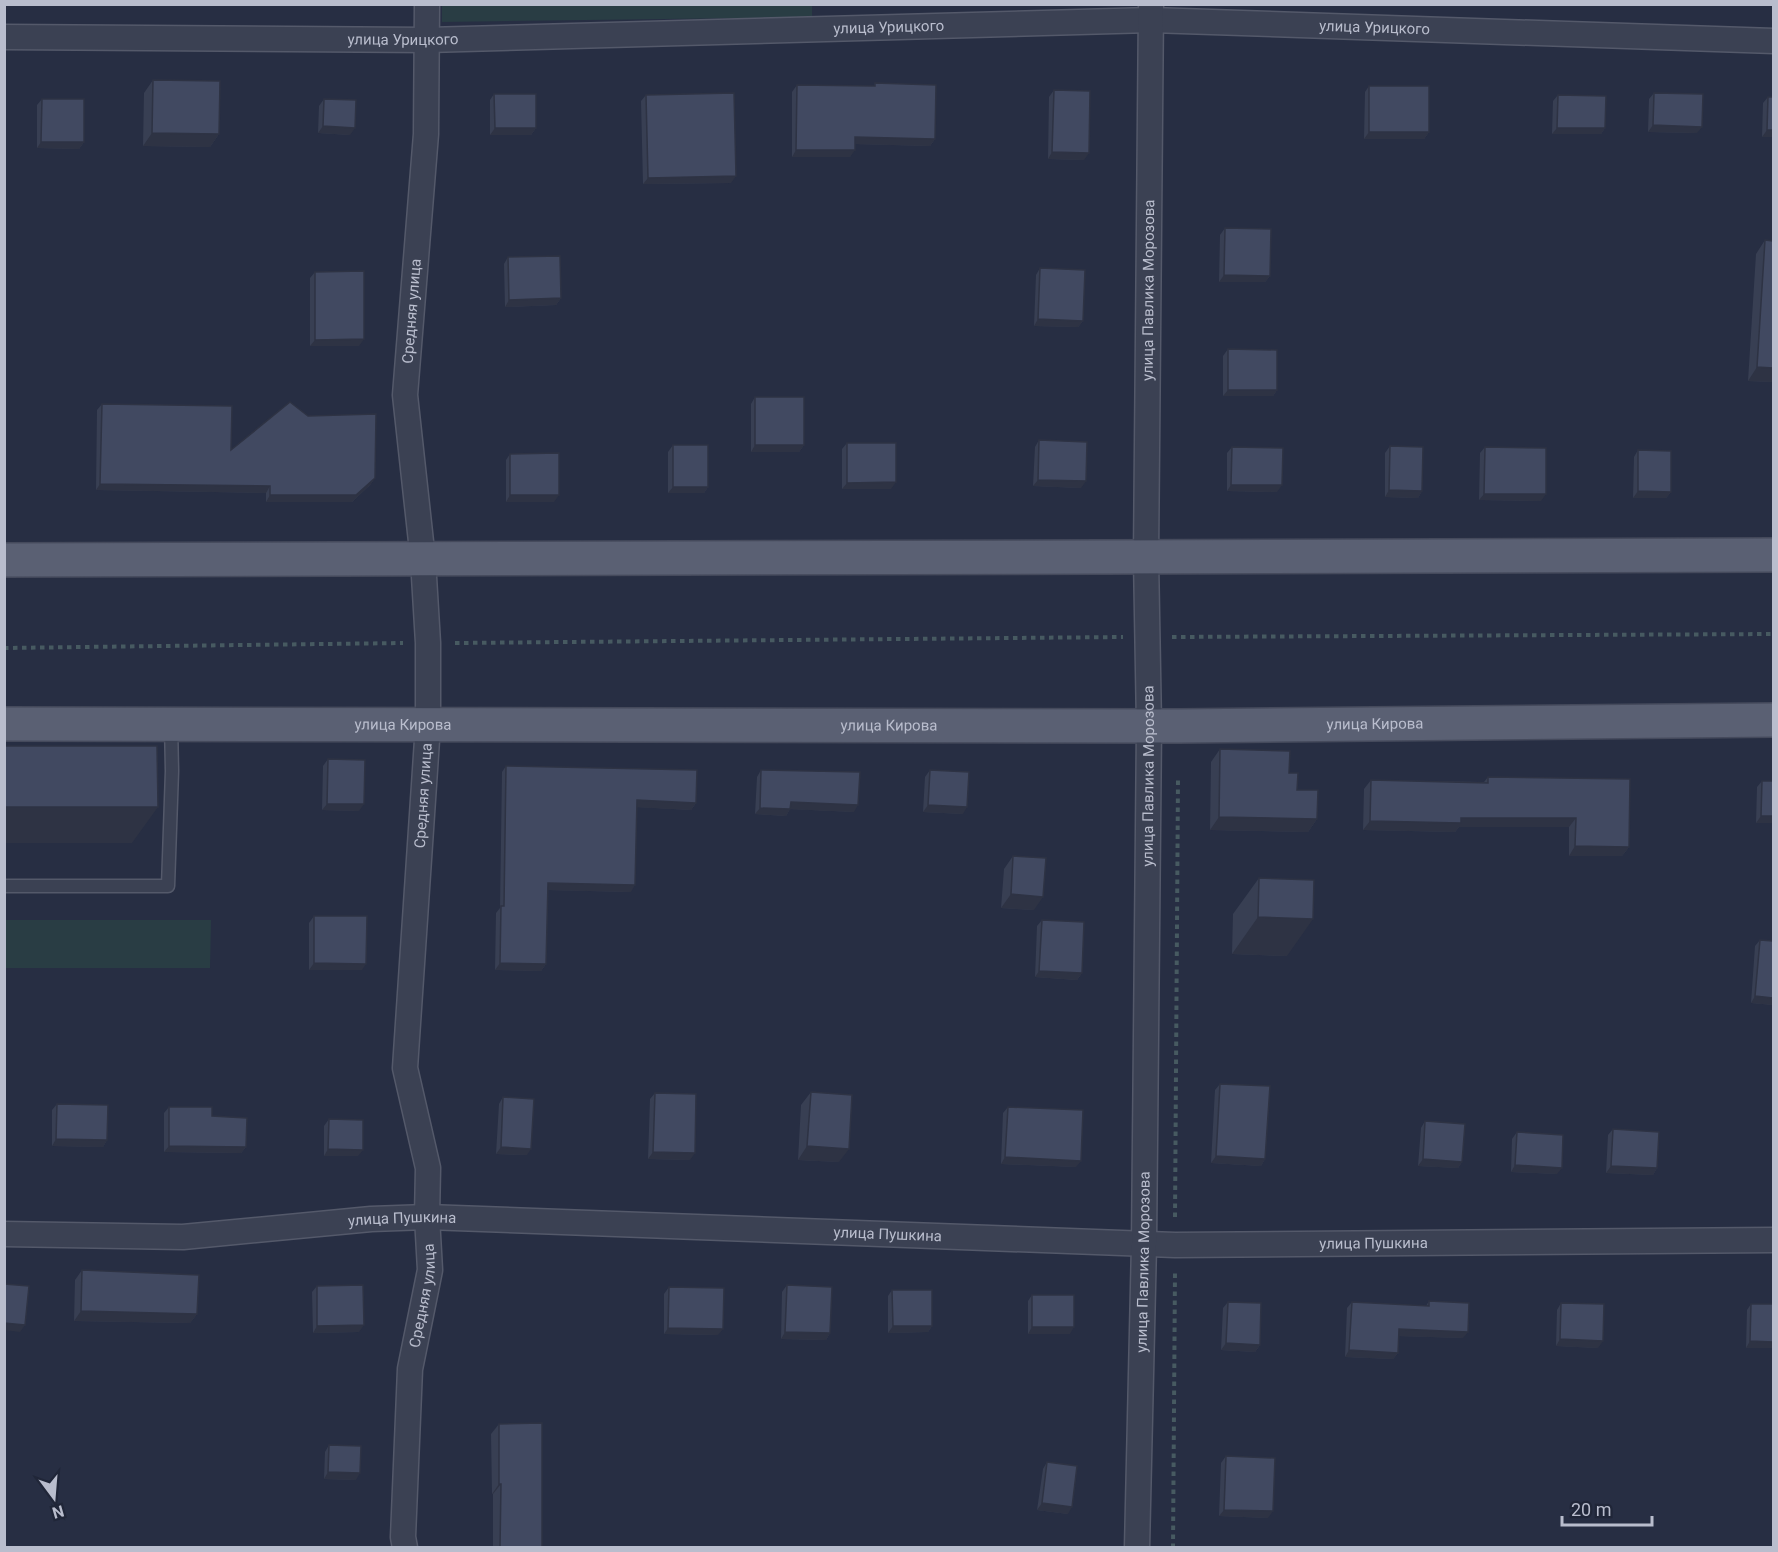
<svg xmlns="http://www.w3.org/2000/svg" width="1778" height="1552" font-family="Roboto,sans-serif">
<rect width="100%" height="100%" fill="#272e43"/>
<path fill="#293d44" d="M442,5L812,4V17L442,22Z
M5,920H211L210,968H5Z"/>
<g fill="none" stroke-linecap="round" stroke-linejoin="round">
<g stroke="#54596a" stroke-width="15">
<path id="lane" d="M4,886H168L172,771L171,724"/>
</g>
<g stroke="#54596a" stroke-width="27">
<g id="street">
<path id="s1" d="M4,37L427,40L1151,20L1774,41"/>
<path id="s2" d="M4,1234L183,1237L371,1219L427,1217L1175,1245L1774,1240"/>
<path id="s3" d="M405,1548L403,1537L410,1369L430,1270L427,1217L428,1168L405,1068L428,725V643L423,560L405,395L426,134L427,4"/>
<path id="s4" d="M1137,1548L1144,1244L1149,726L1146,558L1151,5"/>
</g>
</g>
<g stroke="#454a5c" stroke-width="36">
<g id="primary">
<path d="M4,560L1774,555"/>
<path id="s5" d="M4,724L1179,726L1774,720"/>
</g>
</g>
<path stroke="#475a61" stroke-width="4" stroke-dasharray="4.5 4.5" stroke-linecap="butt" d="M1172,637L1774,634
M455,643L1123,637
M4,648L403,643
M1175,1217L1178,778
M1173,1548L1175,1270"/>
<use href="#lane" stroke="#3b4153" stroke-width="12"/>
<use href="#street" stroke="#3b4153" stroke-width="24"/>
<use href="#primary" stroke="#5a6073" stroke-width="33"/>
</g>
<path fill="#383f53" d="M153,80L219,134L210,147L143,146L144,93Z
M875,83L935,139L930,146L855,144L850,157H792V92L797,85L874,86Z
M1369,86L1429,132L1424,139H1364L1365,92Z
M1054,90L1084,160L1048,159L1049,97Z
M1654,93L1697,133L1648,132L1649,99Z
M494,94L536,128L531,135H490V100Z
M646,95L731,183L643,184L641,101Z
M1558,95L1605,128L1601,134H1552L1553,101Z
M1768,97H1773V137H1762L1763,103Z
M42,99L84,142L79,149L37,148V105Z
M324,99L350,135L318,133L319,106Z
M1225,228L1270,276L1265,282H1219L1220,235Z
M1765,240L1773,382L1748,381L1756,254Z
M508,257L561,298L556,305L505,307L504,264Z
M1040,268L1083,321L1078,327L1034,326L1036,275Z
M315,272L359,346H310V278Z
M1228,349L1277,390L1273,396H1223V356Z
M755,397L804,445L799,452H751V404Z
M102,404L231,450L375,478L370,485L352,502H266V493L96,490L97,410Z
M1039,440L1081,488L1033,486L1035,447Z
M847,443L891,489H842V449Z
M673,445L708,487L704,493H668V452Z
M1390,446L1422,491L1418,498L1385,497V453Z
M1232,447L1277,492L1227,491V453Z
M1485,447L1541,501L1479,500L1480,453Z
M1638,450L1671,492L1666,498H1633L1634,457Z
M510,454L554,502H506V460Z
M1220,749L1289,773L1297,790L1317,819L1308,832L1210,830L1211,762Z
M328,759L359,811L322,810L323,766Z
M506,766L696,803L691,810L637,807L631,892L548,890L546,964L541,971L495,970L496,913L500,908L502,772Z
M761,770L854,812L790,809L786,816L755,814L757,777Z
M930,770L963,814L923,812L925,777Z
M1488,777L1630,779L1629,847L1622,856H1569V827H1459L1455,832L1363,830L1364,789L1371,780L1484,782Z
M1762,781L1773,823H1756L1757,787Z
M1013,856L1034,910L1001,908L1004,869Z
M1259,878L1287,956L1232,954L1233,914Z
M314,916L362,970H309V923Z
M1042,920L1082,973L1077,980L1035,977L1037,926Z
M1760,940L1773,941V1005L1751,1003L1755,946Z
M1220,1084L1265,1159L1261,1166L1211,1163L1215,1090Z
M811,1092L839,1162L798,1160L801,1105Z
M655,1093L690,1160L648,1159L650,1099Z
M503,1097L527,1155L496,1154L499,1104Z
M57,1104L107,1140L103,1147L52,1146V1110Z
M169,1107L212,1116L246,1147L241,1153L164,1152V1113Z
M1008,1107L1076,1167L1001,1164L1003,1113Z
M329,1119L358,1156H324V1126Z
M1425,1121L1462,1162L1458,1168L1418,1166L1421,1128Z
M1613,1129L1657,1168L1653,1175L1606,1173L1608,1135Z
M1517,1132L1557,1174L1511,1172L1512,1139Z
M1773,1154V1177H1772Z
M82,1270L197,1314L190,1323L74,1321L75,1280Z
M787,1285L830,1333L826,1340L781,1339L782,1292Z
M317,1286L359,1332L313,1333L312,1292Z
M669,1287L718,1335L664,1334V1294Z
M892,1290L932,1326L928,1332L888,1333V1296Z
M1032,1295L1070,1334H1028V1301Z
M1429,1301L1463,1338L1399,1336L1398,1353L1393,1359L1345,1357L1347,1308L1352,1302L1426,1306Z
M1228,1302L1260,1345L1255,1352L1221,1350L1223,1308Z
M1561,1303L1598,1348L1556,1346L1557,1310Z
M1751,1304H1773V1348H1746L1747,1310Z
M499,1424L542,1548H493V1494H492L491,1434Z
M329,1445L356,1480L324,1479L325,1452Z
M1226,1456L1268,1518L1219,1516L1221,1463Z
M1047,1462L1068,1514L1037,1510L1043,1469Z"/>
<path fill="#2e3344" d="M1653,125L1702,127L1697,133L1648,132Z
M323,126L355,128L350,135L318,133Z
M495,128H536L531,135H490Z
M1557,128H1605L1601,134H1552Z
M1767,130H1773V137H1762Z
M1369,132H1429L1424,139H1364Z
M152,133L219,134L210,147L143,146Z
M855,137L935,139L930,146L851,144Z
M41,142H84L79,149L37,148Z
M796,150H855L850,157H792Z
M1052,152L1089,153L1084,160L1048,159Z
M736,176L731,183L643,184L648,178Z
M1224,275L1270,276L1265,282H1219Z
M561,298L556,305L505,307L509,300Z
M1038,319L1083,321L1078,327L1034,326Z
M364,339L359,346H310L315,340Z
M1757,367L1773,368V382L1748,381Z
M1228,390H1277L1273,396H1223Z
M755,445H804L799,452H751Z
M375,478L370,485L352,502H266L270,495Z
M1038,480L1086,481L1081,488L1033,486Z
M896,482L891,489H842L847,483Z
M100,484L270,486L266,493L96,490Z
M1231,485H1282L1277,492L1227,491Z
M673,487H708L704,493H668Z
M1389,490L1422,491L1418,498L1385,497Z
M1638,491L1671,492L1666,498H1633Z
M1484,494H1546L1541,501L1479,500Z
M510,495H559L554,502H506Z
M637,800L696,803L691,810L632,807Z
M791,802L858,805L854,812L786,809Z
M327,804H364L359,811L322,810Z
M928,805L967,807L963,814L923,812Z
M4,807H158L132,843H4Z
M760,808L790,809L786,816L755,814Z
M1761,816H1773V823H1756Z
M1219,817L1317,819L1308,832L1210,830Z
M1461,818H1576L1569,827H1459L1455,832L1363,830L1370,821Z
M1575,846L1629,847L1622,856H1569Z
M548,883L635,885L631,892L543,890Z
M1011,894L1043,897L1034,910L1001,908Z
M1258,917L1313,919L1287,956L1232,954Z
M314,963L366,964L362,970H309Z
M500,963L546,964L541,971L495,970Z
M1039,971L1082,973L1077,980L1035,977Z
M1755,996L1773,998V1005L1751,1003Z
M56,1139L107,1140L103,1147L52,1146Z
M169,1146L246,1147L241,1153L164,1152Z
M807,1146L849,1149L839,1162L798,1160Z
M501,1147L531,1149L527,1155L496,1154Z
M328,1149L363,1150L358,1156H324Z
M653,1152L695,1153L690,1160L648,1159Z
M1216,1156L1265,1159L1261,1166L1211,1163Z
M1005,1157L1081,1161L1076,1167L1001,1164Z
M1423,1159L1462,1162L1458,1168L1418,1166Z
M1515,1165L1562,1168L1557,1174L1511,1172Z
M1611,1166L1657,1168L1653,1175L1606,1173Z
M81,1311L197,1314L190,1323L74,1321Z
M4,1323L25,1325L20,1332L4,1330Z
M364,1325L359,1332L313,1333L317,1326Z
M893,1326H932L928,1332L888,1333Z
M1032,1327H1074L1070,1334H1028Z
M668,1328L723,1329L718,1335L664,1334Z
M1399,1329L1468,1332L1463,1338L1394,1336Z
M785,1332L830,1333L826,1340L781,1339Z
M1560,1339L1603,1341L1598,1348L1556,1346Z
M1750,1341L1773,1342V1348H1746Z
M1226,1343L1260,1345L1255,1352L1221,1350Z
M1349,1350L1398,1353L1393,1359L1345,1357Z
M328,1472L360,1473L356,1480L324,1479Z
M499,1484H501L493,1494H492Z
M1042,1503L1072,1507L1068,1514L1037,1510Z
M1224,1510L1273,1511L1268,1518L1219,1516Z"/>
<path fill="#414961" stroke="#2e3344" stroke-width="1.5" d="M153,80L220,81L219,134L152,133Z
M875,83L936,85L935,139L855,137V150H796L797,85L875,86Z
M1369,86H1429V132H1369Z
M1054,90L1090,91L1089,153L1052,152Z
M734,93L736,176L648,178L646,95Z
M1654,93L1703,94L1702,127L1653,125Z
M494,94H536V128H495Z
M1558,95L1606,96L1605,128H1557Z
M1768,97H1773V130H1767Z
M42,99H84V142H41Z
M324,99L356,100L355,128L323,126Z
M1225,228L1271,229L1270,276L1224,275Z
M1765,240L1773,241V368L1757,367Z
M560,256L561,298L509,300L508,257Z
M1040,268L1085,270L1083,321L1038,319Z
M364,271V339L315,340V272Z
M1228,349L1277,350V390H1228Z
M755,397H804V445H755Z
M290,402L308,416L376,414L375,478L356,495H270V486L100,484L102,404L232,406L231,450Z
M1039,440L1087,442L1086,481L1038,480Z
M847,443H896V482L847,483Z
M673,445H708V487H673Z
M1390,446L1423,447L1422,491L1389,490Z
M1232,447L1283,448L1282,485H1231Z
M1485,447L1546,448V494H1484Z
M1638,450L1671,451V492L1638,491Z
M559,453V495H510V454Z
M4,746H157L158,807H4Z
M1220,749L1290,751L1289,773H1298L1297,790H1318L1317,819L1219,817Z
M328,759L365,760L364,804H327Z
M506,766L697,770L696,803L637,800L635,885L548,883L546,964L500,963L501,906H504Z
M761,770L860,772L858,805L791,802L790,809L760,808Z
M930,770L969,772L967,807L928,805Z
M1488,777L1630,779L1629,847L1575,846L1576,818H1461V823L1370,821L1371,780L1488,783Z
M1762,781H1773V816H1761Z
M1013,856L1046,858L1043,897L1011,894Z
M1259,878L1314,880L1313,919L1258,917Z
M314,916H367L366,964L314,963Z
M1042,920L1084,922L1082,973L1039,971Z
M1760,940L1773,941V998L1755,996Z
M1220,1084L1270,1086L1265,1159L1216,1156Z
M811,1092L852,1095L849,1149L807,1146Z
M655,1093L696,1094L695,1153L653,1152Z
M503,1097L534,1099L531,1149L501,1147Z
M57,1104L108,1105L107,1140L56,1139Z
M169,1107H212V1116L247,1118L246,1147L169,1146Z
M1008,1107L1083,1110L1081,1161L1005,1157Z
M329,1119L363,1120V1150L328,1149Z
M1425,1121L1465,1124L1462,1162L1423,1159Z
M1613,1129L1659,1132L1657,1168L1611,1166Z
M1517,1132L1563,1135L1562,1168L1515,1165Z
M82,1270L199,1275L197,1314L81,1311Z
M4,1284L29,1286L25,1325L4,1323Z
M363,1285L364,1325L317,1326V1286Z
M787,1285L832,1287L830,1333L785,1332Z
M669,1287L724,1288L723,1329L668,1328Z
M892,1290H932V1326H893Z
M1032,1295H1074V1327H1032Z
M1429,1301L1469,1303L1468,1332L1399,1329L1398,1353L1349,1350L1352,1302L1429,1306Z
M1228,1302L1261,1303L1260,1345L1226,1343Z
M1561,1303L1604,1304L1603,1341L1560,1339Z
M1751,1304H1773V1342L1750,1341Z
M542,1423V1548H500L501,1484H499V1424Z
M329,1445L361,1446L360,1473L328,1472Z
M1226,1456L1275,1458L1273,1511L1224,1510Z
M1047,1462L1077,1466L1072,1507L1042,1503Z"/>
<g text-anchor="middle" dominant-baseline="central" stroke-width="6" stroke-linejoin="round" paint-order="stroke">
<g font-size="15" fill="#b9bdcd" stroke="#202638">
<text stroke="none"><textPath href="#s1" startOffset="885">улица Урицкого</textPath></text>
<text stroke="none"><textPath href="#s1" startOffset="1371">улица Урицкого</textPath></text>
<text stroke="none"><textPath href="#s1" startOffset="399">улица Урицкого</textPath></text>
<text stroke="none"><textPath href="#s4" startOffset="1258">улица Павлика Морозова</textPath></text>
<text stroke="none"><textPath href="#s3" startOffset="1244">Средняя улица</textPath></text>
<text stroke="none"><textPath href="#s5" startOffset="399">улица Кирова</textPath></text>
<text stroke="none"><textPath href="#s5" startOffset="1371">улица Кирова</textPath></text>
<text stroke="none"><textPath href="#s5" startOffset="885">улица Кирова</textPath></text>
<text stroke="none"><textPath href="#s4" startOffset="772">улица Павлика Морозова</textPath></text>
<text stroke="none"><textPath href="#s3" startOffset="758">Средняя улица</textPath></text>
<text stroke="none"><textPath href="#s2" startOffset="399">улица Пушкина</textPath></text>
<text stroke="none"><textPath href="#s2" startOffset="885">улица Пушкина</textPath></text>
<text stroke="none"><textPath href="#s2" startOffset="1371">улица Пушкина</textPath></text>
<text stroke="none"><textPath href="#s4" startOffset="286">улица Павлика Морозова</textPath></text>
<text stroke="none"><textPath href="#s3" startOffset="254">Средняя улица</textPath></text>
</g>
</g>
<rect width="1778" height="1552" fill="none" stroke="#b9bdcd" stroke-width="12"/>
<g transform="translate(54 1498) rotate(164)" stroke="#202638" stroke-width="4.5" paint-order="stroke">
<path d="M0-4.5L10 22L0 15L-10 22Z" fill="#b9bdcd"/>
<text y="-9" font-size="16" font-weight="bold" text-anchor="middle" fill="#b9bdcd">N</text>
</g>
<path d="M1562 1516v9h90v-9" fill="none" stroke="#b9bdcd" stroke-width="3"/>
<text x="1571" y="1516" font-size="18" fill="#b9bdcd" stroke="#202638" stroke-width="4.5" paint-order="stroke">20 m</text>
</svg>
